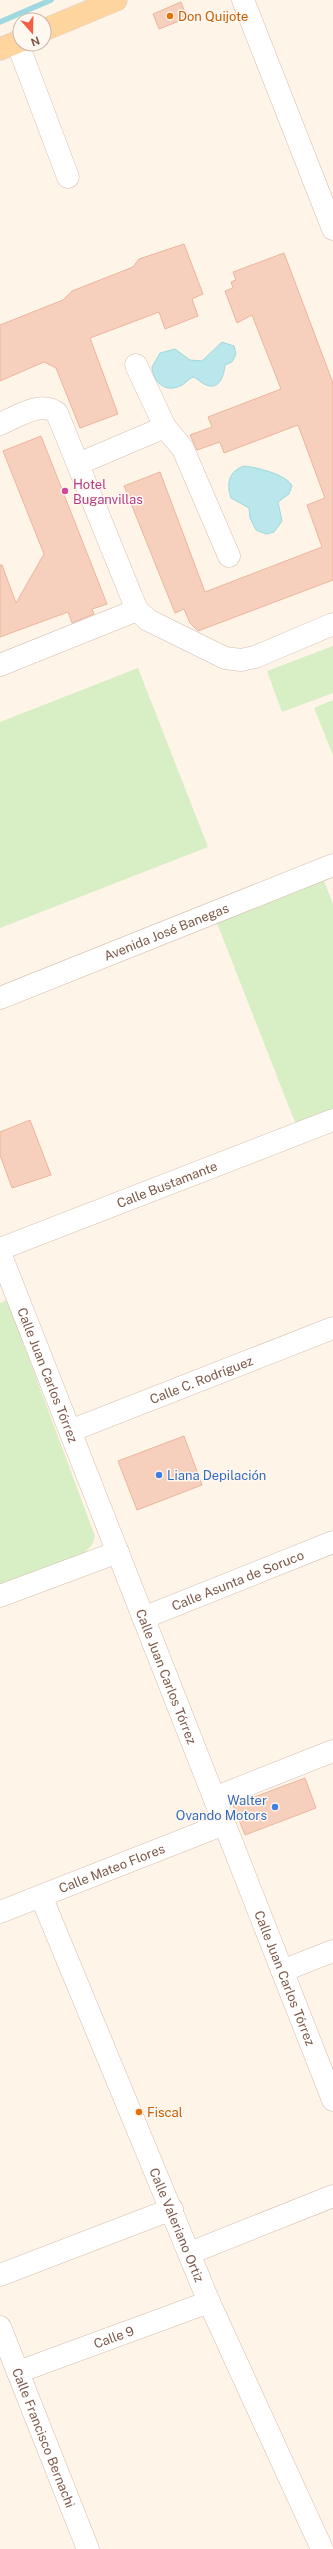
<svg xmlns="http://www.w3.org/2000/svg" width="333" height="2549" font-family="'Public Sans',sans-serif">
<rect width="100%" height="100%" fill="#fef4e8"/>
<path fill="#d8eec4" d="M333,646V693L282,712L267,671Z
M138,668L208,847L0,928V722Z
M333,700V755L314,708Z
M324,881L333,904V1111L296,1125L217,923Z
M7,1300L95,1536L92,1545L80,1557L0,1588V1303Z"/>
<path fill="#bae7eb" stroke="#9fd8de" d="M222,342L234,346L236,354L232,362L225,365C224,376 219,392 204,384C200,382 197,378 193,377C187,380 185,384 180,386C165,393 153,382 152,367L160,353L175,349L190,360L202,361Z
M244,466C256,467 288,475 292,486L289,494L278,502L282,521L274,532L266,534L256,530L250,518L249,508L231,498C226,483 229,471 244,466Z"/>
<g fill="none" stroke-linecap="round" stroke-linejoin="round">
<path stroke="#9fd8de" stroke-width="5.5" d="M0,22L51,0"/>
</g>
<path fill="#f7d0bd" stroke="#ebb59c" d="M181,2L187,18L159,29L153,14Z
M184,244L203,294L192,299L198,316L165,329L159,312L90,338L118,414L80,428L56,368L44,362L0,381V325L63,300L72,291L133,267L139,259Z
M284,253L333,383V580L198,631L190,623L184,609L175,613L124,486L160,472L205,592L322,547L307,505L325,498L298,425L224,453L220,442L197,450L190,435L212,427L208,417L281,389L252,315L237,323L225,291L233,288L231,282L236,280L233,272Z
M41,436L107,604L92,609L94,614L72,623L68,612L0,637V565H2L16,603L44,554L3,451Z
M30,1120L51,1175L12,1188L0,1155V1132Z
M184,1436L202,1485L137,1510L118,1461Z
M305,1778L316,1808L245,1835L233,1805Z"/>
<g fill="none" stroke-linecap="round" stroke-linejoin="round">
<g stroke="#d5bdaf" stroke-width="23">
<g id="minor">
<path d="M243,0L333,229"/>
<path d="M17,42L68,177"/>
<path d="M136,365L165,427"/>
<path d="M0,424C17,417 41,400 57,413L137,610L0,665"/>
<path d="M78,464L165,427L183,449L229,556"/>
<path d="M137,610L148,620L225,658L241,660L255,657L333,624"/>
<path id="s1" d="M0,998L333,865"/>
<path id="s2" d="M0,1249L333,1120"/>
<path id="s3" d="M0,1253L333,2100"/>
<path id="s4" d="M70,1431L333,1328"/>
<path d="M0,1596L118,1552"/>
<path id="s5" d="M143,1618L333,1542"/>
<path d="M214,1798L333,1751"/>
<path id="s6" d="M41,1896L209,2302L322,2549"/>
<path id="s7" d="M0,1912L224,1824"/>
<path d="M282,1971L333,1951"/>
<path d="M190,2253L333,2196"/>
<path d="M0,2275L172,2209"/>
<path id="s8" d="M0,2327L88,2549"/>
<path id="s9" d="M18,2372L209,2302"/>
</g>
</g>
<g stroke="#dad0cc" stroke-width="23">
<path id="major" d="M44,30L116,0
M0,49L20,41"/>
</g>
<use href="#minor" stroke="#fff" stroke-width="22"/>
<use href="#major" stroke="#ffd59f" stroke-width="22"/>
</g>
<g fill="#e8710a" stroke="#fff8f1" stroke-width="1.5">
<circle cx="170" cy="16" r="4"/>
<circle cx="139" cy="2112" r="4"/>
</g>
<circle fill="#d1479c" stroke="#fff8f1" stroke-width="1.5" cx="65" cy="491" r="4"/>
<g fill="#3f7fe0" stroke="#fff8f1" stroke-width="1.5">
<circle cx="159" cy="1475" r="4"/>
<circle cx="275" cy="1807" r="4"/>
</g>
<g text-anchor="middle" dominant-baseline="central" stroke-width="3" stroke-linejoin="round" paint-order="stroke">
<g font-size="13" fill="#c56008" stroke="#fff8f1" text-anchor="start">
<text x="178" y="16">Don Quijote</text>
<text x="147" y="2112">Fiscal</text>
</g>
<g font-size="13" fill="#b23c85" stroke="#fff8f1" text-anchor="start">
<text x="73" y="484">Hotel<tspan x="73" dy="15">Buganvillas</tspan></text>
</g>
<g font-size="13" fill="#7c5848" stroke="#fff8f1">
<text stroke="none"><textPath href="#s1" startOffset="179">Avenida José Banegas</textPath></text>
<text stroke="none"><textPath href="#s2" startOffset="179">Calle Bustamante</textPath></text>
<text stroke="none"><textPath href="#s3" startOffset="131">Calle Juan Carlos Tórrez</textPath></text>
<text stroke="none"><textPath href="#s4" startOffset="141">Calle C. Rodríguez</textPath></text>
<text stroke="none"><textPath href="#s5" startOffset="102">Calle Asunta de Soruco</textPath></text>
<text stroke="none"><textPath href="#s3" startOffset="455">Calle Juan Carlos Tórrez</textPath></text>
<text stroke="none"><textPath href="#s7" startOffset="120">Calle Mateo Flores</textPath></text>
<text stroke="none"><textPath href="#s3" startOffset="779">Calle Juan Carlos Tórrez</textPath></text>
<text stroke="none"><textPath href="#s6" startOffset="356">Calle Valeriano Ortiz</textPath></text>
<text stroke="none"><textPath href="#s9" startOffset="102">Calle 9</textPath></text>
<text stroke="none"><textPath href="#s8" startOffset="119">Calle Francisco Bernachi</textPath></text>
</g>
<g font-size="13" fill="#366cbe" stroke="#fff8f1" text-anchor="start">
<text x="167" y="1475">Liana Depilación</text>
<text x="267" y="1800" text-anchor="end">Walter<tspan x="267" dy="15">Ovando Motors</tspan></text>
</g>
</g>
<g transform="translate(32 32) rotate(160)"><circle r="19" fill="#fff8f1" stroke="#cbb8ad"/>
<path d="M0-3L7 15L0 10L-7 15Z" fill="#f35f42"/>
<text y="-6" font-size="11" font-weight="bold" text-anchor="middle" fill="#7c5848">N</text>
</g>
</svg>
